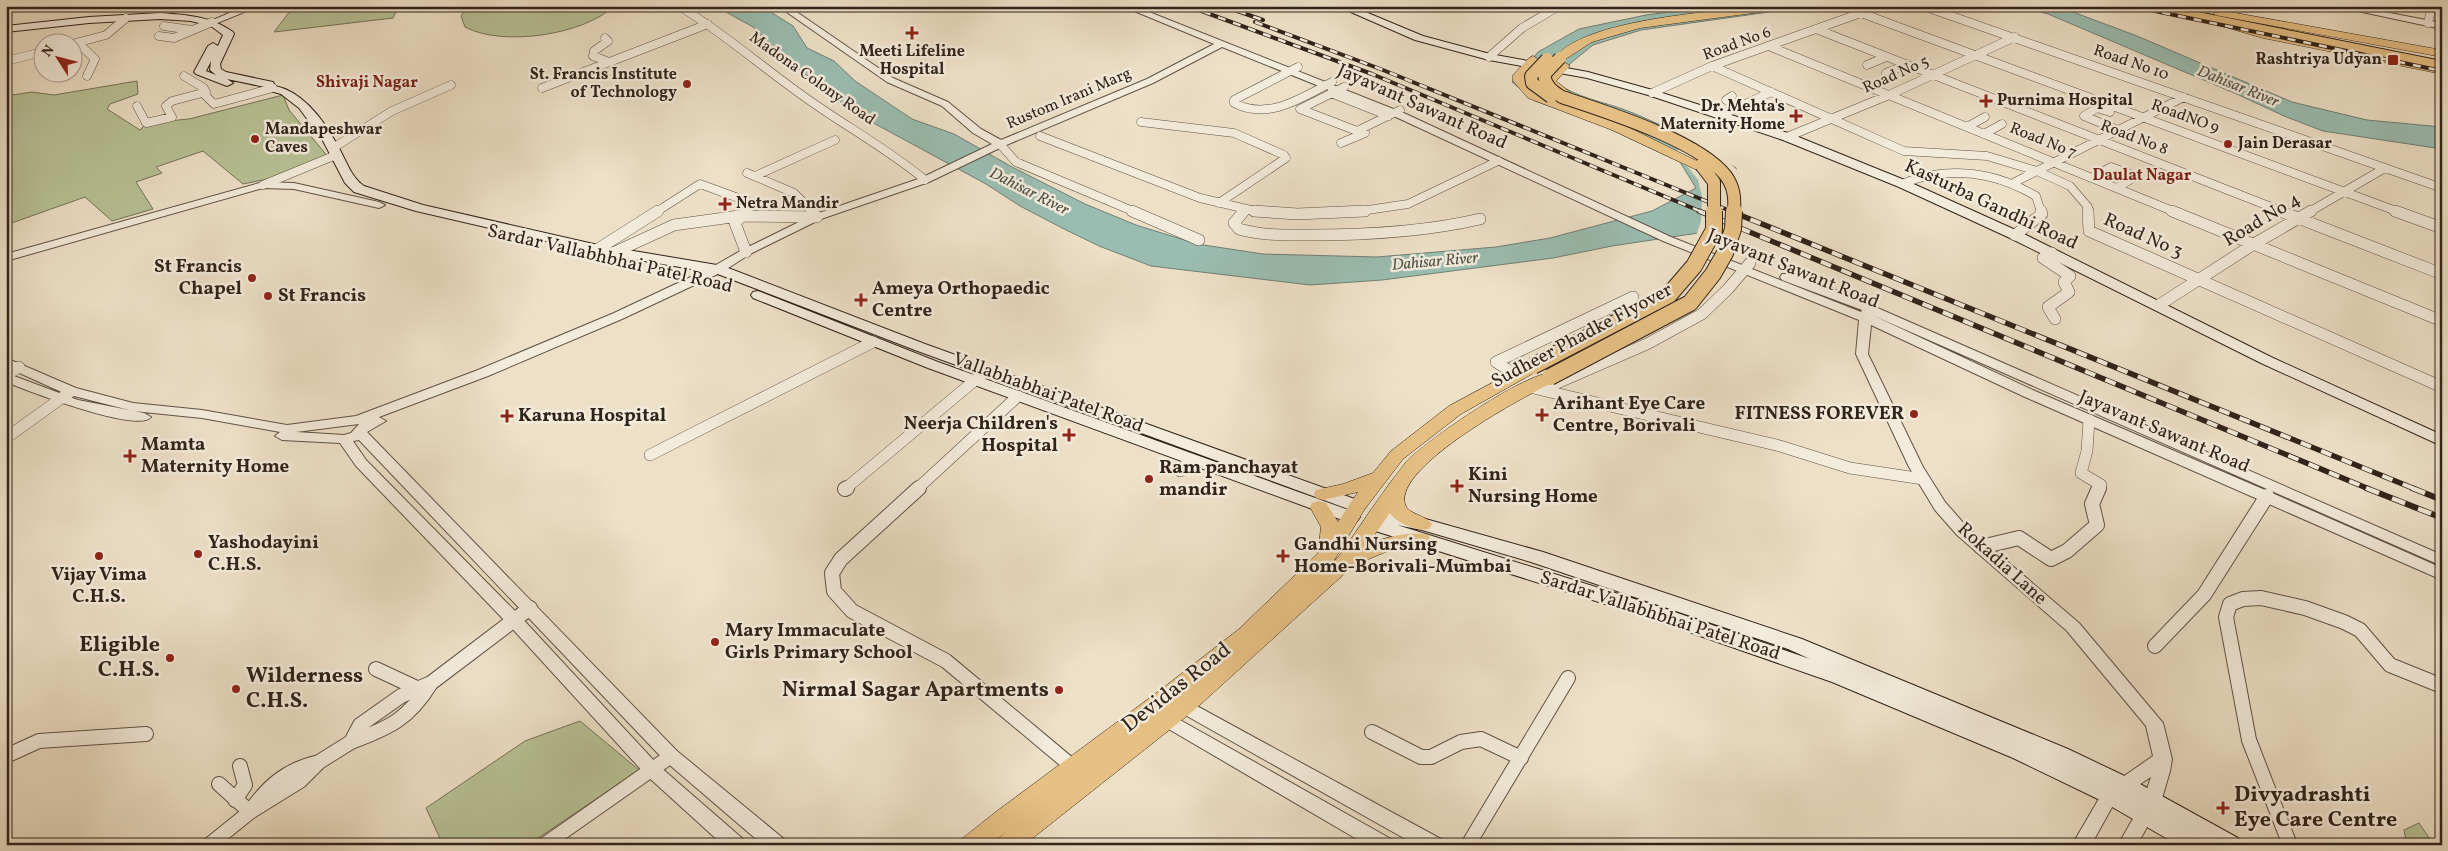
<svg xmlns="http://www.w3.org/2000/svg" width="2448" height="851" font-family="Vollkorn,serif">
<rect width="100%" height="100%" fill="#ede0c7"/>
<filter id="stains"><feTurbulence type="fractalNoise" baseFrequency=".004" numOctaves="4"/><feColorMatrix values="0 0 0 0 .2 0 0 0 0 .09 0 0 0 0 .02 0 0 0 .5 -.17"/></filter>
<radialGradient id="worn" r=".72"><stop offset=".6" stop-color="#630" stop-opacity="0"/><stop offset="1" stop-color="#630" stop-opacity=".3"/></radialGradient>
<path fill="#b7c296" stroke="#747258" d="M294,6H410L397,10L393,18L274,32Z
M468,6H614C584,35 502,47 465,27L461,16Z
M137,81L138,94L110,104L107,109L140,130L147,123L189,119L283,95L289,110L329,158L278,177L243,184L203,151L156,167L162,173L136,182L153,209L112,221L85,197L6,225V96L32,92L54,95Z
M580,721L639,770L528,845H443L426,808L525,741Z
M2419,823L2434,845H2407L2404,830Z"/>
<path fill="#9abdb1" stroke="#707f75" d="M715,6H761L793,26L807,48L834,61L855,81L912,119L954,134L1012,167L1085,204L1136,225L1197,244L1263,254L1377,257L1496,247L1550,238L1652,211L1696,188L1680,162L1595,122L1535,101L1512,82L1538,52L1579,29L1646,15L1717,6H1812L1641,30L1593,45L1572,62L1554,81C1576,98 1602,101 1628,111C1666,126 1702,146 1736,168L1740,204L1705,232L1612,246L1553,258L1382,280L1310,285L1151,266L1099,246L1062,228L1020,206L986,184L855,113L773,49L753,27Z
M2018,6H2057L2137,36L2292,102L2367,120L2442,127V149L2323,131L2284,116L2239,95L2048,14Z"/>
<path fill="#ede0c7" d="M1699,143L1728,161L1739,172L1743,203L1706,234L1696,236L1701,221L1702,197L1698,180L1688,167L1666,154Z"/>
<g fill="none" stroke-linecap="round" stroke-linejoin="round">
<g stroke="#5f5245" stroke-width="9">
<path id="minor-far2" d="M679,6C724,33 763,68 806,98C845,126 888,149 925,180
M1923,6L2442,188
M2428,23L2432,6
M164,26L192,30
M1816,29L2284,212
M159,36L174,38L212,22
M605,38L608,41L594,51L593,56L609,62
M78,43L95,59L87,76
M72,44L106,35L126,18
M1771,47L2175,212
M1489,57L1522,28L1559,6
M6,61L42,52
M1867,65L1886,57
M1712,66L1904,151L1987,156L2037,171L2070,186L2088,207V212
M1298,67L1234,100V103C1268,121 1301,98 1332,82
M1886,73L1906,65
M184,76L204,88L205,95L214,104L273,88
M1344,87L1300,109L1357,131L1400,110
M542,88L708,24
M1331,93L1389,116
M1652,93L1712,66L1861,13L2399,212
M1732,96L1726,100L1739,106
M137,106L146,123L172,117L166,106L172,101L206,92
M1728,112L1771,92
M2110,112L2097,108L2084,116L2118,130
M1141,122L1234,133L1284,155L1286,158L1219,203
M1967,127L1985,117
M1984,134L2002,124
M1040,136L1200,198L1255,211L1269,212
M1787,137L1889,95L2015,37
M1341,143L1365,133
M1000,144L1016,162L1135,212
M333,148L392,111L451,85
M747,173L794,193L813,212
M755,176L835,140
M2092,178L2111,167L2136,176L2117,188
M2015,182L2184,97
M1903,184C1912,179 1922,177 1932,175C1971,169 2003,177 2036,196L2041,212
M263,185L336,155
M656,212L700,184L752,203L745,212
M1243,212L1245,209
M1354,212L1408,204L1498,161
M2309,212L2385,168"/>
</g>
<g stroke="#5f5245" stroke-width="12">
<path id="minor-far1" d="M812,211L817,217
M1132,211L1199,240
M1244,211L1234,223L1239,229C1263,236 1287,235 1312,235C1369,235 1424,232 1480,219
M1254,211L1297,214L1365,211
M2088,211L2089,231L2442,387
M2172,211L2442,321
M2280,211L2442,274
M2395,211L2442,228
M2015,235L2042,214L2041,211
M598,249L658,211
M615,252L674,225L739,216L817,217
M746,252L735,223L747,211
M2052,253L2043,258L2070,276L2064,282L2069,292L2048,307L2055,319
M2159,305L2254,244L2311,211
M6,375L19,367
M1516,375L1496,362L1633,297
M1529,387L1780,446L1850,468L1923,479
M1541,390L1647,344L1702,314L1728,289L1750,263
M2089,420L2087,451L2081,473L2101,485L2098,489
M6,438L70,392
M650,455L873,342
M1180,471L1190,460
M845,489L986,371
M917,489L1018,396"/>
</g>
<g stroke="#5f5245" stroke-width="16">
<path id="minor" d="M919,488L841,559L832,573L834,591L852,611L946,661L1073,767
M845,489L847,488
M1981,547L2019,538L2051,559L2067,551L2097,525L2092,504L2099,488
M2155,646L2204,595L2267,496
M376,669L421,690
M1372,732L1421,757H1431L1461,742L1481,739L1521,758
M351,742C389,728 409,719 431,683
M6,756L39,741L146,734
M219,784L250,812C268,785 288,769 319,762
M235,800L245,785L240,766
M209,845L250,812L300,781L319,762L351,742L360,725L401,696L431,683L530,608
M544,845L671,756
M1468,845L1568,678
M2290,845L2249,740L2226,617L2230,604L2243,599L2261,598L2305,608L2344,622L2360,630L2390,665L2442,686"/>
</g>
<g stroke="#5f5245" stroke-width="2">
<path id="tertiary" d="M246,6H259L215,24L208,22Z
M778,6H788L893,78L948,102L981,129L1001,140L1147,79L1214,44L1122,6H1134L1406,114L1671,237L1861,312L1862,310L1782,280L1780,277L1782,274H1790L1841,292L2442,555V566L1872,315L2035,391L2272,493L2442,568V580L2025,397L1871,325L1868,354L1923,467L1945,502L1967,527L2079,623L2163,723L2172,759L2170,771L2161,802L2137,845H2118L2143,801L2151,777L2116,800L2091,845H2072L2104,790L2153,756L2146,726L2067,631L1957,535L1935,510L1909,467L1856,354L1859,320L1663,241L1398,118L1222,47L1153,83L1004,146L929,182L821,219L750,254L722,272L622,319L488,376L379,417L386,421L367,432L677,751L784,839L786,845H763L665,761L359,440L353,441L366,460L519,615L658,765L743,839L745,845H723L646,775L507,623L356,466L340,443L282,440L275,436L280,432L202,418L133,411L66,394L6,367V358L76,388L133,403L202,410L287,425L356,416L478,370L614,313L714,266L742,250L813,215L921,178L992,144L973,133L942,106L887,82ZM359,424L351,433L344,435L296,432Z
M2334,6H2353L2442,23V29Z
M263,182L294,183L379,202L385,205L379,208L294,189L263,188L6,261V254Z
M6,373L78,400L144,413L151,417C138,434 26,390 6,382Z
M1184,699L1441,839L1443,845H1416L1178,711L1175,706L1178,701Z
M1166,712L1391,839L1393,845H1367L1160,724L1157,719L1160,714Z"/>
</g>
<g stroke="#30231a" stroke-width="2">
<path id="secondary" d="M1337,6H1351L1423,36L1490,54L1588,72L1656,91L1791,134L1907,181L2020,232L2271,357L2442,435V446L2261,363L2010,238L1899,187L1783,140L1648,95L1587,78L1489,60L1415,40Z
M160,13C186,15 211,16 233,32L234,34L220,64L221,69L226,72L273,82L275,86C305,92 327,125 340,150C347,163 352,178 364,186L423,205L598,245L723,266L925,344L1363,502L1366,506L1363,510L1357,512L1351,510L915,350L715,273L598,253L416,211L354,192L345,183L322,139L299,108L281,94L267,90L265,87L227,79L233,83L227,86L196,74L194,72L208,46L213,43L218,46L223,35L211,26L191,21L160,19L89,23L6,32V26L89,17ZM211,61L210,70L216,75L206,71Z
M758,291L938,362L1357,513L1360,517L1357,521L1351,523L1345,521L928,368L753,298L751,295L753,292Z
M1379,510L1422,518L1543,552L1802,639L2068,749L2131,779L2238,838L2241,845H2178L2100,800L2013,758L1832,682L1646,617L1366,528L1363,524L1366,520L1371,518L1373,512ZM1397,525L1422,530L1531,562L1788,649L1810,659L1660,607Z"/>
</g>
<g stroke="#30231a" stroke-width="1">
<path id="primary" d="M1756,6H1788L1783,9L1640,28L1592,42L1564,60L1560,62L1554,58C1586,19 1707,13 1756,6Z
M2219,10L2442,50V57L2215,15L2214,13Z
M2208,16L2265,32L2442,66V74L2263,38L2204,21L2202,19Z
M1533,56L1539,60L1525,76V80L1536,92L1622,124L1711,168L1704,172L1699,171L1612,130L1528,98L1513,81V75L1529,58Z
M1564,62L1570,66L1556,81L1572,94L1566,98L1551,91L1544,81L1560,63Z
M1533,361L1539,362L1541,366L1539,370L1461,414L1403,459L1364,510L1333,562L1339,556C1361,525 1382,492 1406,462C1424,442 1532,367 1556,373L1558,377L1556,381C1526,395 1394,466 1405,504C1407,514 1426,515 1432,524L1429,529C1418,532 1396,523 1390,513L1368,544C1385,538 1410,530 1428,535L1431,540L1428,545L1388,551L1354,565L1192,712L1024,845H995L998,838L1006,832L990,845H960L963,838L997,811L1159,691L1239,629L1318,553L1321,527L1310,507L1312,503L1319,501L1326,503L1338,522L1358,492L1323,500L1316,498L1314,494L1316,490L1343,484L1373,473L1391,451L1449,406Z"/>
</g>
<g stroke="#30231a" stroke-width="2">
<path id="trunk" d="M2143,6H2168L2442,61V69L2149,9Z"/>
</g>
<use href="#minor-far2" stroke="#f3ebdb" stroke-width="8"/>
<use href="#minor-far1" stroke="#f3ebdb" stroke-width="11"/>
<use href="#minor" stroke="#f3ebdb" stroke-width="14"/>
<use href="#tertiary" fill="#f3ebdb" fill-rule="evenodd"/>
<use href="#secondary" fill="#f3ebdb" fill-rule="evenodd"/>
<use href="#primary" fill="#e6c084" fill-rule="evenodd"/>
<use href="#trunk" fill="#e6c084" fill-rule="evenodd"/>
<g stroke="#30231a" stroke-width="4">
<path id="rail-far2" d="M1188,6L1372,74L1702,212
M1223,6L1263,20
M2131,6L2442,71
M1255,22L1383,70L1733,212"/>
</g>
<g stroke="#30231a" stroke-width="5.5">
<path id="rail-far1" d="M1699,211L2369,489
M1730,211L2415,489"/>
</g>
<g stroke="#30231a" stroke-width="6">
<path id="rail" d="M2366,488L2442,518
M2412,488L2442,500"/>
</g>
<use href="#rail-far2" stroke="#f3ebdb" stroke-width="2.5" stroke-dasharray="8" stroke-linecap="butt"/>
<use href="#rail-far1" stroke="#f3ebdb" stroke-width="4" stroke-dasharray="11" stroke-linecap="butt"/>
<use href="#rail" stroke="#f3ebdb" stroke-width="4.5" stroke-dasharray="14" stroke-linecap="butt"/>
<g stroke="#30231a" stroke-width="14" stroke-linecap="butt">
<path id="primary-bridge-far1" d="M1560,58L1544,75C1546,86 1552,91 1562,97C1604,111 1700,141 1726,176C1734,187 1735,198 1734,212
M1547,59L1531,76L1532,83L1551,97
M1701,165L1714,182V212"/>
</g>
<g stroke="#30231a" stroke-width="18" stroke-linecap="butt">
<path id="primary-bridge" d="M1533,366L1669,295L1694,266L1714,230V211
M1550,377L1690,303L1713,274L1725,253L1733,229L1734,211"/>
</g>
<use href="#primary-bridge-far1" stroke="#e6c084" stroke-width="12"/>
<use href="#primary-bridge" stroke="#e6c084" stroke-width="16"/>
</g>
<g fill="#8f2418" stroke="#f3ebdb" stroke-width="2">
<path d="M909.5 25.5h5v5h5v5h-5v5h-5v-5h-5v-5h5z"/>
<rect x="2387" y="54" width="12" height="12" rx="2.5"/>
<circle cx="687" cy="84" r="5"/>
<path d="M1983.5 93.5h5v5h5v5h-5v5h-5v-5h-5v-5h5z"/>
<path d="M1793.5 108.5h5v5h5v5h-5v5h-5v-5h-5v-5h5z"/>
<circle cx="255" cy="139" r="5"/>
<circle cx="2228" cy="144" r="5"/>
<path d="M722.5 196.5h5v5h5v5h-5v5h-5v-5h-5v-5h5z"/>
<circle cx="252" cy="278" r="5"/>
<circle cx="268" cy="296" r="5"/>
<path d="M858.5 292.5h5v5h5v5h-5v5h-5v-5h-5v-5h5z"/>
<circle cx="1914" cy="414" r="5"/>
<path d="M1539.5 407.5h5v5h5v5h-5v5h-5v-5h-5v-5h5z"/>
<path d="M504.5 408.5h5v5h5v5h-5v5h-5v-5h-5v-5h5z"/>
<path d="M1066.5 427.5h5v5h5v5h-5v5h-5v-5h-5v-5h5z"/>
<path d="M127.5 448.5h5v5h5v5h-5v5h-5v-5h-5v-5h5z"/>
<circle cx="1149" cy="479" r="5"/>
<path d="M1454.5 478.5h5v5h5v5h-5v5h-5v-5h-5v-5h5z"/>
<circle cx="198" cy="554" r="5"/>
<circle cx="99" cy="556" r="5"/>
<path d="M1280.5 548.5h5v5h5v5h-5v5h-5v-5h-5v-5h5z"/>
<circle cx="715" cy="642" r="5"/>
<circle cx="170" cy="658" r="5"/>
<circle cx="236" cy="689" r="5"/>
<circle cx="1059" cy="690" r="5"/>
<path d="M2220.5 800.5h5v5h5v5h-5v5h-5v-5h-5v-5h5z"/>
</g>
<g text-anchor="middle" dominant-baseline="central" stroke-width="5" stroke-linejoin="round" paint-order="stroke">
<g font-size="16" fill="#30231a" stroke="#f3ebdb">
<text transform="translate(1737 44) rotate(-20)">Road No 6</text>
<text transform="translate(2131 63) rotate(19)">Road No 10</text>
<text transform="translate(1896 75) rotate(-24)">Road No 5</text>
<text transform="translate(812 79) rotate(35)">Madona Colony Road</text>
<text transform="translate(1069 99) rotate(-23)">Rustom Irani Marg</text>
<text transform="translate(2185 117) rotate(20)">RoadNO 9</text>
<text transform="translate(2134 138) rotate(21)">Road No 8</text>
<text transform="translate(2043 141) rotate(22)">Road No 7</text>
</g>
<g font-size="16" font-weight="bold" fill="#30231a" stroke="#f3ebdb" text-anchor="start">
<text x="912" y="52" text-anchor="middle">Meeti Lifeline<tspan x="912" dy="18">Hospital</tspan></text>
<text x="2382" y="60" text-anchor="end">Rashtriya Udyan</text>
<text x="677" y="75" text-anchor="end">St. Francis Institute<tspan x="677" dy="18">of Technology</tspan></text>
<text x="1997" y="101">Purnima Hospital</text>
<text x="1785" y="107" text-anchor="end">Dr. Mehta's<tspan x="1785" dy="18">Maternity Home</tspan></text>
<text x="265" y="130">Mandapeshwar<tspan x="265" dy="18">Caves</tspan></text>
<text x="2238" y="144">Jain Derasar</text>
<text x="736" y="204">Netra Mandir</text>
</g>
<g font-size="16" font-weight="bold" fill="#7a1f14" stroke="#f3ebdb">
<text x="367" y="83">Shivaji Nagar</text>
<text x="2142" y="176">Daulat Nagar</text>
</g>
<g font-size="16" font-style="italic" fill="#505147" stroke="#f3ebdb">
<text transform="translate(2238 87) rotate(22)">Dahisar River</text>
<text transform="translate(1029 192) rotate(27)">Dahisar River</text>
<text transform="translate(1435 262) rotate(-5)">Dahisar River</text>
</g>
<g font-size="19" fill="#30231a" stroke="#f3ebdb">
<text transform="translate(1422 107) rotate(24)">Jayavant Sawant Road</text>
<text transform="translate(1991 205) rotate(25)">Kasturba Gandhi Road</text>
<text transform="translate(2262 220) rotate(-31)">Road No 4</text>
<text transform="translate(2143 236) rotate(24)">Road No 3</text>
<text transform="translate(610 259) rotate(13)">Sardar Vallabhbhai Patel Road</text>
<text transform="translate(1793 269) rotate(22)">Jayavant Sawant Road</text>
<text transform="translate(1582 336) rotate(-28)">Sudheer Phadke Flyover</text>
<text transform="translate(1048 393) rotate(20)">Vallabhabhai Patel Road</text>
<text transform="translate(2164 432) rotate(23)">Jayavant Sawant Road</text>
<text transform="translate(2002 564) rotate(42)">Rokadia Lane</text>
<text transform="translate(1660 616) rotate(18)">Sardar Vallabhbhai Patel Road</text>
</g>
<g font-size="19" font-weight="bold" fill="#30231a" stroke="#f3ebdb" text-anchor="start">
<text x="242" y="267" text-anchor="end">St Francis<tspan x="242" dy="22">Chapel</tspan></text>
<text x="872" y="289">Ameya Orthopaedic<tspan x="872" dy="22">Centre</tspan></text>
<text x="278" y="296">St Francis</text>
<text x="1553" y="404">Arihant Eye Care<tspan x="1553" dy="22">Centre, Borivali</tspan></text>
<text x="1904" y="414" text-anchor="end">FITNESS FOREVER</text>
<text x="518" y="416">Karuna Hospital</text>
<text x="1058" y="424" text-anchor="end">Neerja Children's<tspan x="1058" dy="22">Hospital</tspan></text>
<text x="141" y="445">Mamta<tspan x="141" dy="22">Maternity Home</tspan></text>
<text x="1159" y="468">Ram panchayat<tspan x="1159" dy="22">mandir</tspan></text>
<text x="1468" y="475">Kini<tspan x="1468" dy="22">Nursing Home</tspan></text>
<text x="208" y="543">Yashodayini<tspan x="208" dy="22">C.H.S.</tspan></text>
<text x="1294" y="545">Gandhi Nursing<tspan x="1294" dy="22">Home-Borivali-Mumbai</tspan></text>
<text x="99" y="575" text-anchor="middle">Vijay Vima<tspan x="99" dy="22">C.H.S.</tspan></text>
<text x="725" y="631">Mary Immaculate<tspan x="725" dy="22">Girls Primary School</tspan></text>
</g>
<g font-size="22" font-weight="bold" fill="#30231a" stroke="#f3ebdb" text-anchor="end">
<text x="160" y="645">Eligible<tspan x="160" dy="25">C.H.S.</tspan></text>
<text x="246" y="676" text-anchor="start">Wilderness<tspan x="246" dy="25">C.H.S.</tspan></text>
<text x="1049" y="690">Nirmal Sagar Apartments</text>
<text x="2234" y="795" text-anchor="start">Divyadrashti<tspan x="2234" dy="25">Eye Care Centre</tspan></text>
</g>
<g font-size="22" fill="#30231a" stroke="#f3ebdb">
<text transform="translate(1177 688) rotate(-38)">Devidas Road</text>
</g>
</g>
<rect width="2448" height="851" fill="none" stroke="#ede0c7" stroke-width="25"/>
<rect x="8" y="8" width="2433" height="836" fill="none" stroke="#30231a" stroke-width="2.5"/>
<rect x="12" y="12" width="2423" height="826" fill="none" stroke="#30231a"/>
<g transform="translate(58 58) rotate(306)"><circle r="24" fill="#f3ebdb" stroke="#a59b8e"/>
<path d="M0-4L9 19L0 12L-9 19Z" fill="#8f2418"/>
<text y="-8" font-size="14" font-weight="bold" text-anchor="middle" fill="#30231a">N</text>
</g>
<rect width="100%" height="100%" filter="url(#stains)"/>
<rect width="100%" height="100%" fill="url(#worn)"/>
</svg>
